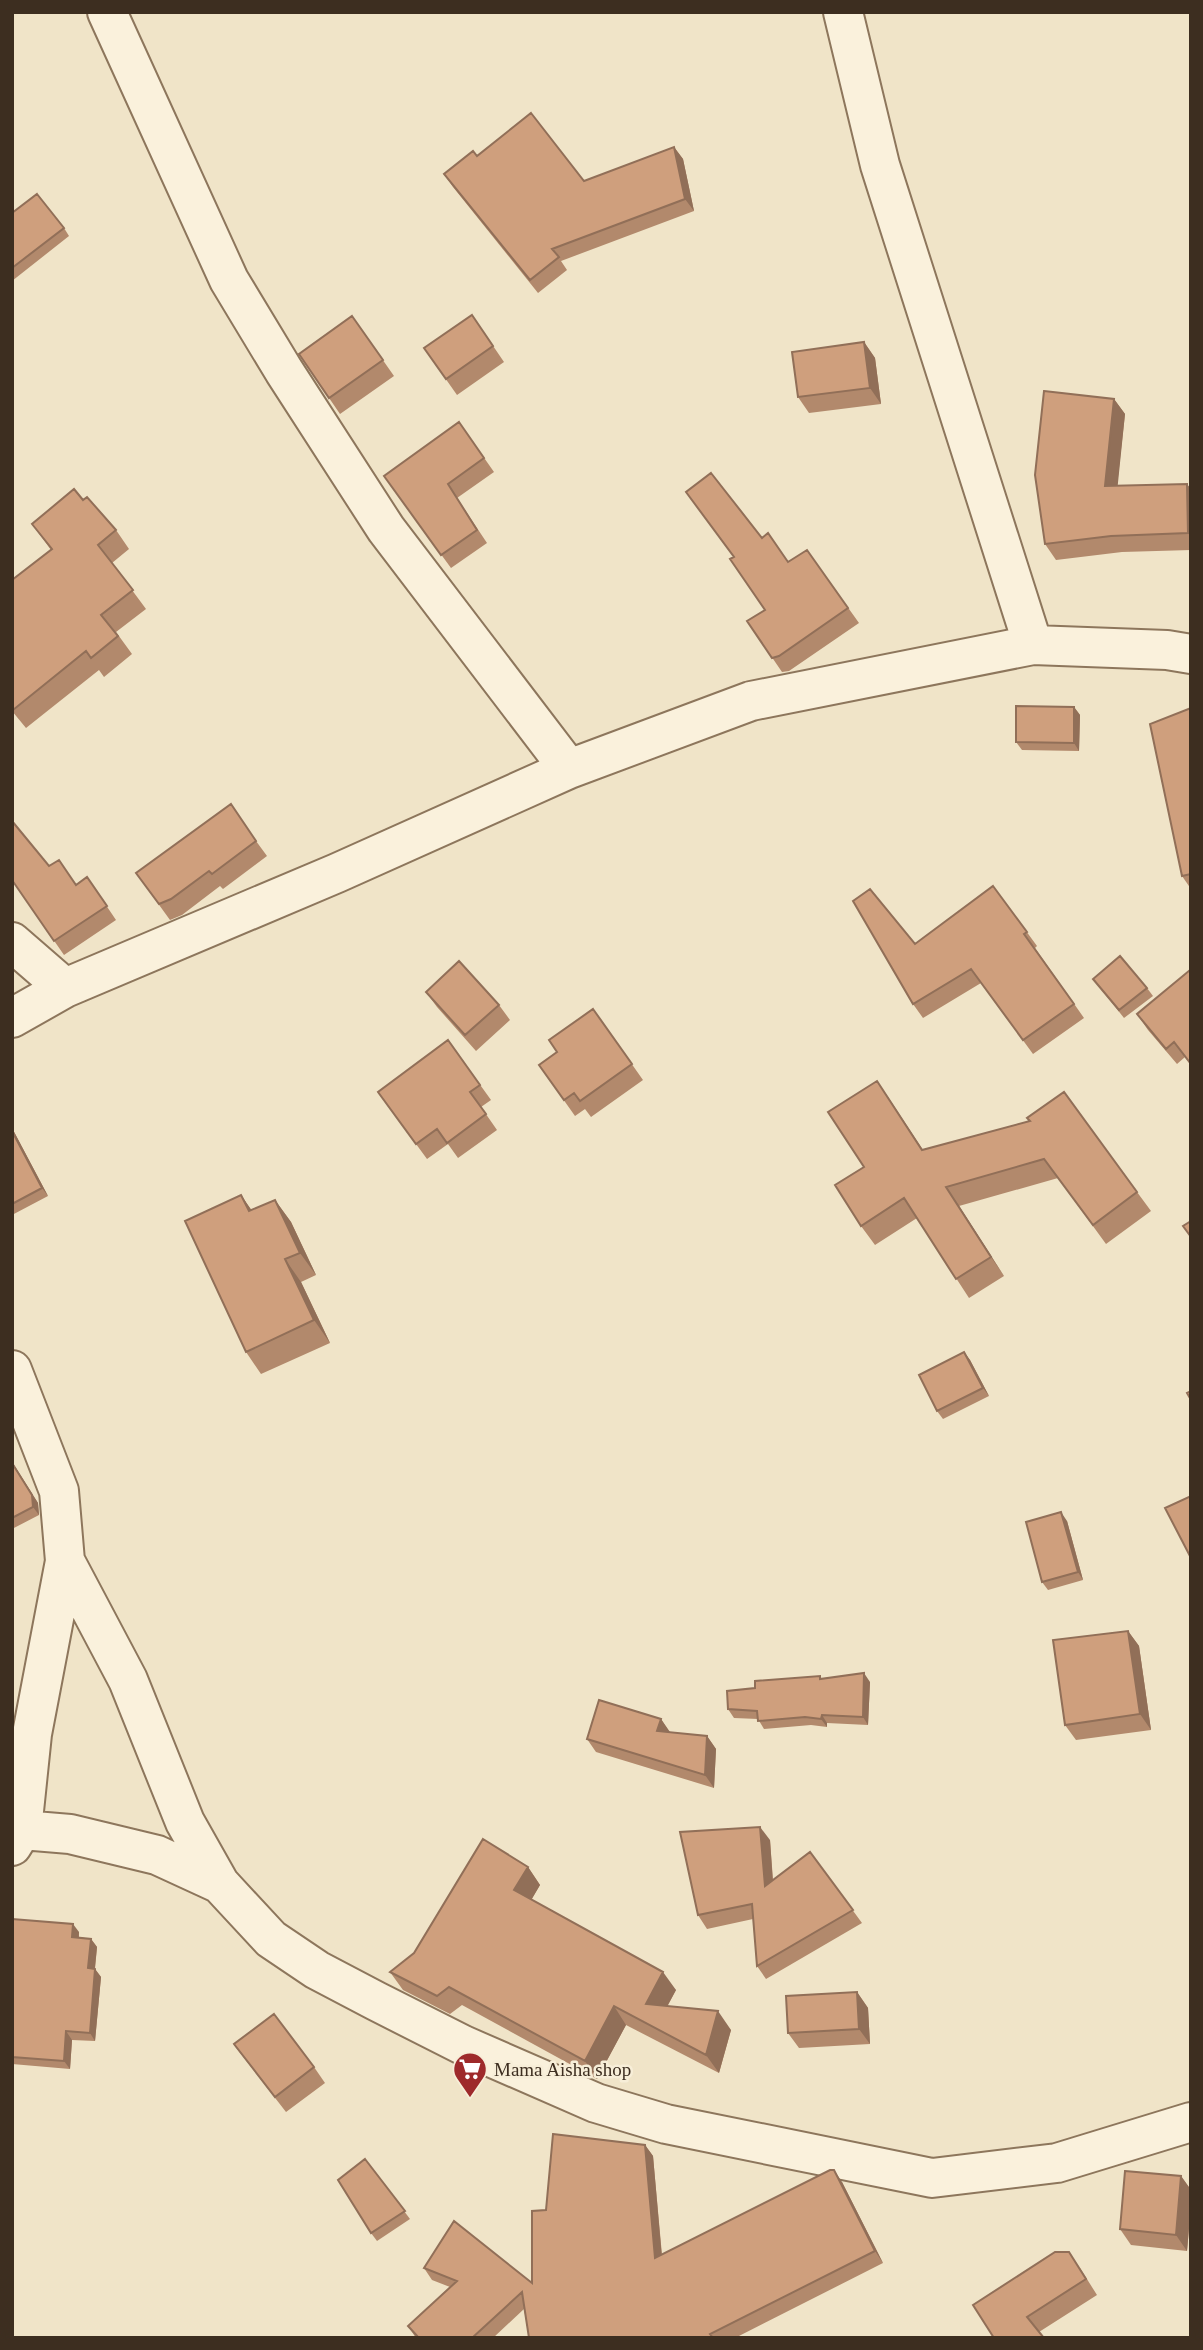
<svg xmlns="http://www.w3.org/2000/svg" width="1203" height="2350" font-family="'Times New Roman',serif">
<rect width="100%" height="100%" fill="#f0e4c8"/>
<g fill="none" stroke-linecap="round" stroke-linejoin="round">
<g stroke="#8d765c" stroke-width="42">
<path id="minor" d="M107,12L229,280L284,371L386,529L569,769
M843,12L880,165L1033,645
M12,942L65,988
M12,1018L65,988L337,873L569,769L751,701L1033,645L1167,650L1191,654
M12,1370L59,1491L65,1561L32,1734L22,1830L12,1846
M65,1561L128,1680L185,1822L220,1884
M22,1830L70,1834L157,1855L220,1884L271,1939L317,1970L376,2001L463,2045L596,2103L666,2124L932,2178L1057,2163L1191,2122"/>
</g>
<use href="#minor" stroke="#faf1dc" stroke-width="38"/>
</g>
<path fill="#b2896c" d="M674,147L683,159L694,211L561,261L567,270L538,293L453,187L444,174L477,156L584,181Z
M12,213L64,228L69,236L12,281Z
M472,315L504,362L457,395L424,348Z
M352,316L394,376L340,414L299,354Z
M864,342L875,358L881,404L809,413L798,397Z
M1114,399L1125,414L1117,486L1191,489V550L1122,552L1056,560L1045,544Z
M459,422L494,472L457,498L487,543L451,568L384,476Z
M83,500L116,530L129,549L112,563L146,609L116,632L132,654L104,677L99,670L26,728L12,711V580L51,550L32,524Z
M762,538L788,562L807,550L859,623L789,671L782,672L747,621L765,610Z
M1074,707L1080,715L1079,751L1022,750L1016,742Z
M1191,708V889L1182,876Z
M256,841L267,856L223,889L220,886L182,915L170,920L136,873Z
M49,866L76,885L87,877L116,920L64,955L12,880Z
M993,886L1037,946L1035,948L1084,1018L1033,1054L981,983L923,1018L913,1004L915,944Z
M1191,971V1065L1185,1057L1177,1064L1148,1030L1137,1014Z
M1093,979L1147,988L1153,996L1124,1018Z
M426,992L499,1005L510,1020L476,1051L437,1007Z
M593,1009L643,1080L591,1117L585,1109L575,1116L539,1065L557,1052Z
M448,1040L491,1100L481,1107L497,1130L458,1158L448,1144L427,1159L378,1092Z
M877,1081L923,1150L1030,1121L1137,1192L1151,1211L1106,1244L1058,1178L959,1206L1004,1276L969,1298L917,1218L875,1245L861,1226L864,1167Z
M12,1128L48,1196L12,1215Z
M241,1195L251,1210L275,1200L291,1222L316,1275L301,1282L330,1343L261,1374L246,1352Z
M964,1352L970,1360L989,1396L943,1419L937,1411Z
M12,1462L38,1503L39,1515L12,1529Z
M1067,1521L1083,1580L1048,1590L1042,1582Z
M1128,1631L1139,1646L1151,1730L1076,1740L1065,1725Z
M820,1676L822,1679L870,1682L868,1725L827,1723V1727L811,1725L764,1729L758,1719L734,1718L728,1709L755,1688Z
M661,1719L669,1732L707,1736L716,1749L714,1788L596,1752L587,1739Z
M770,1840L773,1880L810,1852L862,1923L766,1979L757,1966L753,1919L707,1929L698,1915Z
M528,1867L540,1885L531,1900L676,1990L667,2007L731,2030L719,2073L626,2025L597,2079L462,2005L450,2014L403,1990L390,1972Z
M12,1919L79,1932V1937L91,1939L97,1947L95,1969L101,1977L95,2041L72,2040L70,2069L12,2064Z
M857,1992L868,2008L870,2044L799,2048L788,2033Z
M234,2045L314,2067L325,2083L286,2112Z
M645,2145L653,2156L662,2255L842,2182L883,2263L735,2338H529L524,2309L493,2338H416L408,2326L450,2287L432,2280L424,2268L532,2283L546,2210Z
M365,2159L410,2219L377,2241L371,2233Z
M1181,2176L1191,2190V2206L1187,2251L1131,2245L1120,2229Z
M1080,2268L1097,2295L1039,2332L994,2338Z"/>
<path fill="#916f58" d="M674,147L683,159L694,211L685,199Z
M864,342L875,358L881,404L870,388Z
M1114,399L1125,414L1116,502L1105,486Z
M1187,484L1191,489V537L1188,533Z
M1074,707L1080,715L1079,751L1074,743Z
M877,1081L890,1100L935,1169L922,1150Z
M12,1128L48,1196L42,1188L12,1131Z
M946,1187L959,1206L1004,1276L991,1257Z
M241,1195L257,1218L249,1211Z
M275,1200L291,1222L316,1275L300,1253Z
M285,1259L301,1282L330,1343L314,1320Z
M964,1352L970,1360L989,1396L983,1388Z
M12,1462L38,1503L39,1515L33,1507Z
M1061,1512L1067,1521L1083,1580L1078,1572Z
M1128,1631L1139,1646L1151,1730L1140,1714Z
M864,1673L870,1682L868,1725L863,1717Z
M822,1715L827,1723V1727L821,1719Z
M661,1719L670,1732L666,1744L657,1731Z
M707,1736L716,1749L714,1788L705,1775Z
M760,1827L770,1840L774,1899L765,1886Z
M528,1867L540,1885L526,1909L514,1890Z
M73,1924L79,1932L78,1945L72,1937Z
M91,1939L97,1947L94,1976L88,1968Z
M95,1969L101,1977L95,2041L90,2033Z
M663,1972L676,1990L658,2023L646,2004Z
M857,1992L868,2008L870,2044L859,2029Z
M614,2006L626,2025L597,2079L585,2061Z
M718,2011L731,2030L719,2073L706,2055Z
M66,2031L72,2040L70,2069L64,2061Z
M645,2145L653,2156L663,2270L655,2258Z
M834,2170L842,2182L883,2263L875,2251Z
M1181,2176L1191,2190V2206L1187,2251L1176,2235Z"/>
<path fill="#cf9f7d" stroke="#916f58" stroke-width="2" d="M531,113L584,181L674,147L685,199L552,249L559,257L530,280L444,174L473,151L477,156Z
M37,194L64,228L12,268V213Z
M472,315L493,346L446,379L424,348Z
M352,316L383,360L329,398L299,354Z
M864,342L870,388L798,397L792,352Z
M1044,391L1114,399L1105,486L1187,484L1188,533L1111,536L1045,544L1035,475Z
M459,422L484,458L448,484L477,530L441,555L384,476Z
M711,473L762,538L768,533L788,562L807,550L848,608L779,656L772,658L747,621L765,610L730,559L734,557L686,492Z
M74,489L83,500L87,497L116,530L98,545L133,590L101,615L118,636L91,658L86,651L13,710L12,580L52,549L32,524Z
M1016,706L1074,707V743L1016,742Z
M1191,708V874L1182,876L1150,724Z
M231,804L256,841L212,874L209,871L171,899L159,904L136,873Z
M12,821L49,866L59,860L76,885L87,877L107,906L54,941L12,880Z
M993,886L1027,932L1024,934L1074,1004L1023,1040L971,969L913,1004L853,901L870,889L915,944Z
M1120,956L1147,988L1119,1010L1093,979Z
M459,961L499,1005L465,1035L426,992Z
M1190,970L1191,971V1064L1174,1042L1166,1049L1137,1014Z
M593,1009L632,1064L580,1101L574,1093L564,1100L539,1065L557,1052L549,1040Z
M448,1040L480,1085L470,1092L486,1114L447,1143L437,1129L416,1144L378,1092Z
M877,1081L922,1150L1030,1121L1027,1118L1064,1092L1137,1192L1093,1225L1044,1159L946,1187L991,1257L956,1279L904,1198L861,1226L835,1185L864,1167L828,1112Z
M12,1131L42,1188L12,1204Z
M241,1195L249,1211L275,1200L300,1253L285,1259L314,1320L246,1352L185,1221Z
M1191,1221V1237L1183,1226Z
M964,1352L983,1388L937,1411L919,1375Z
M1191,1391V1400L1187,1393Z
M12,1463L32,1495L33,1507L12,1518Z
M1191,1496V1558L1165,1508Z
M1061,1512L1078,1572L1042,1582L1026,1522Z
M1128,1631L1140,1714L1065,1725L1053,1640Z
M864,1673L863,1717L822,1715L821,1719L805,1717L758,1721L757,1711L728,1709L727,1691L755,1688V1681L820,1676V1679Z
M599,1700L661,1719L657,1731L707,1736L705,1775L587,1739Z
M760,1827L765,1886L810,1852L853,1910L757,1966L752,1904L698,1915L680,1832Z
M483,1839L528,1867L514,1890L663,1972L646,2004L718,2011L706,2055L614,2006L585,2061L449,1987L437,1996L390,1972L414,1953Z
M12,1919L73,1924L72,1937L91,1939L88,1968L95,1969L90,2033L66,2031L64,2061L12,2057Z
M857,1992L859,2029L788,2033L786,1996Z
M274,2014L314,2067L275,2097L234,2044Z
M553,2134L645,2145L655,2258L830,2170H834L875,2251L710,2334L713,2338H529L522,2292L472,2338H419L408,2326L457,2281L424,2268L454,2221L532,2283V2211L546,2210Z
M365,2159L405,2211L371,2233L338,2180Z
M1125,2171L1181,2176L1176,2235L1120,2229Z
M1055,2252H1069L1086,2279L1027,2317L1044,2338H994L973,2305Z"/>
<defs>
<g id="supermarket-pin" transform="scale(1.75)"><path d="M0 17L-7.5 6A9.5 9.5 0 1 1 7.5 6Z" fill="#9e2a2b" stroke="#f7eed8"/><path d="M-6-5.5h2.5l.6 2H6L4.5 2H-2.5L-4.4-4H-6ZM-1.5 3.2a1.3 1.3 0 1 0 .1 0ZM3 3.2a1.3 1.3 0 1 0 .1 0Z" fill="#fff"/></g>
</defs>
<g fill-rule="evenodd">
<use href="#supermarket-pin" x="470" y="2069"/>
</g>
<g text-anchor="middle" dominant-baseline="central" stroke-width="5" stroke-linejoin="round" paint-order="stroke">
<g font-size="19" fill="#3d2e20" stroke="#f7eed8" text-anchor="start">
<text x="494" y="2069">Mama Aisha shop</text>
</g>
</g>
<rect width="1203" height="2350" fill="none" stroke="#3d2e20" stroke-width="28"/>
</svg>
